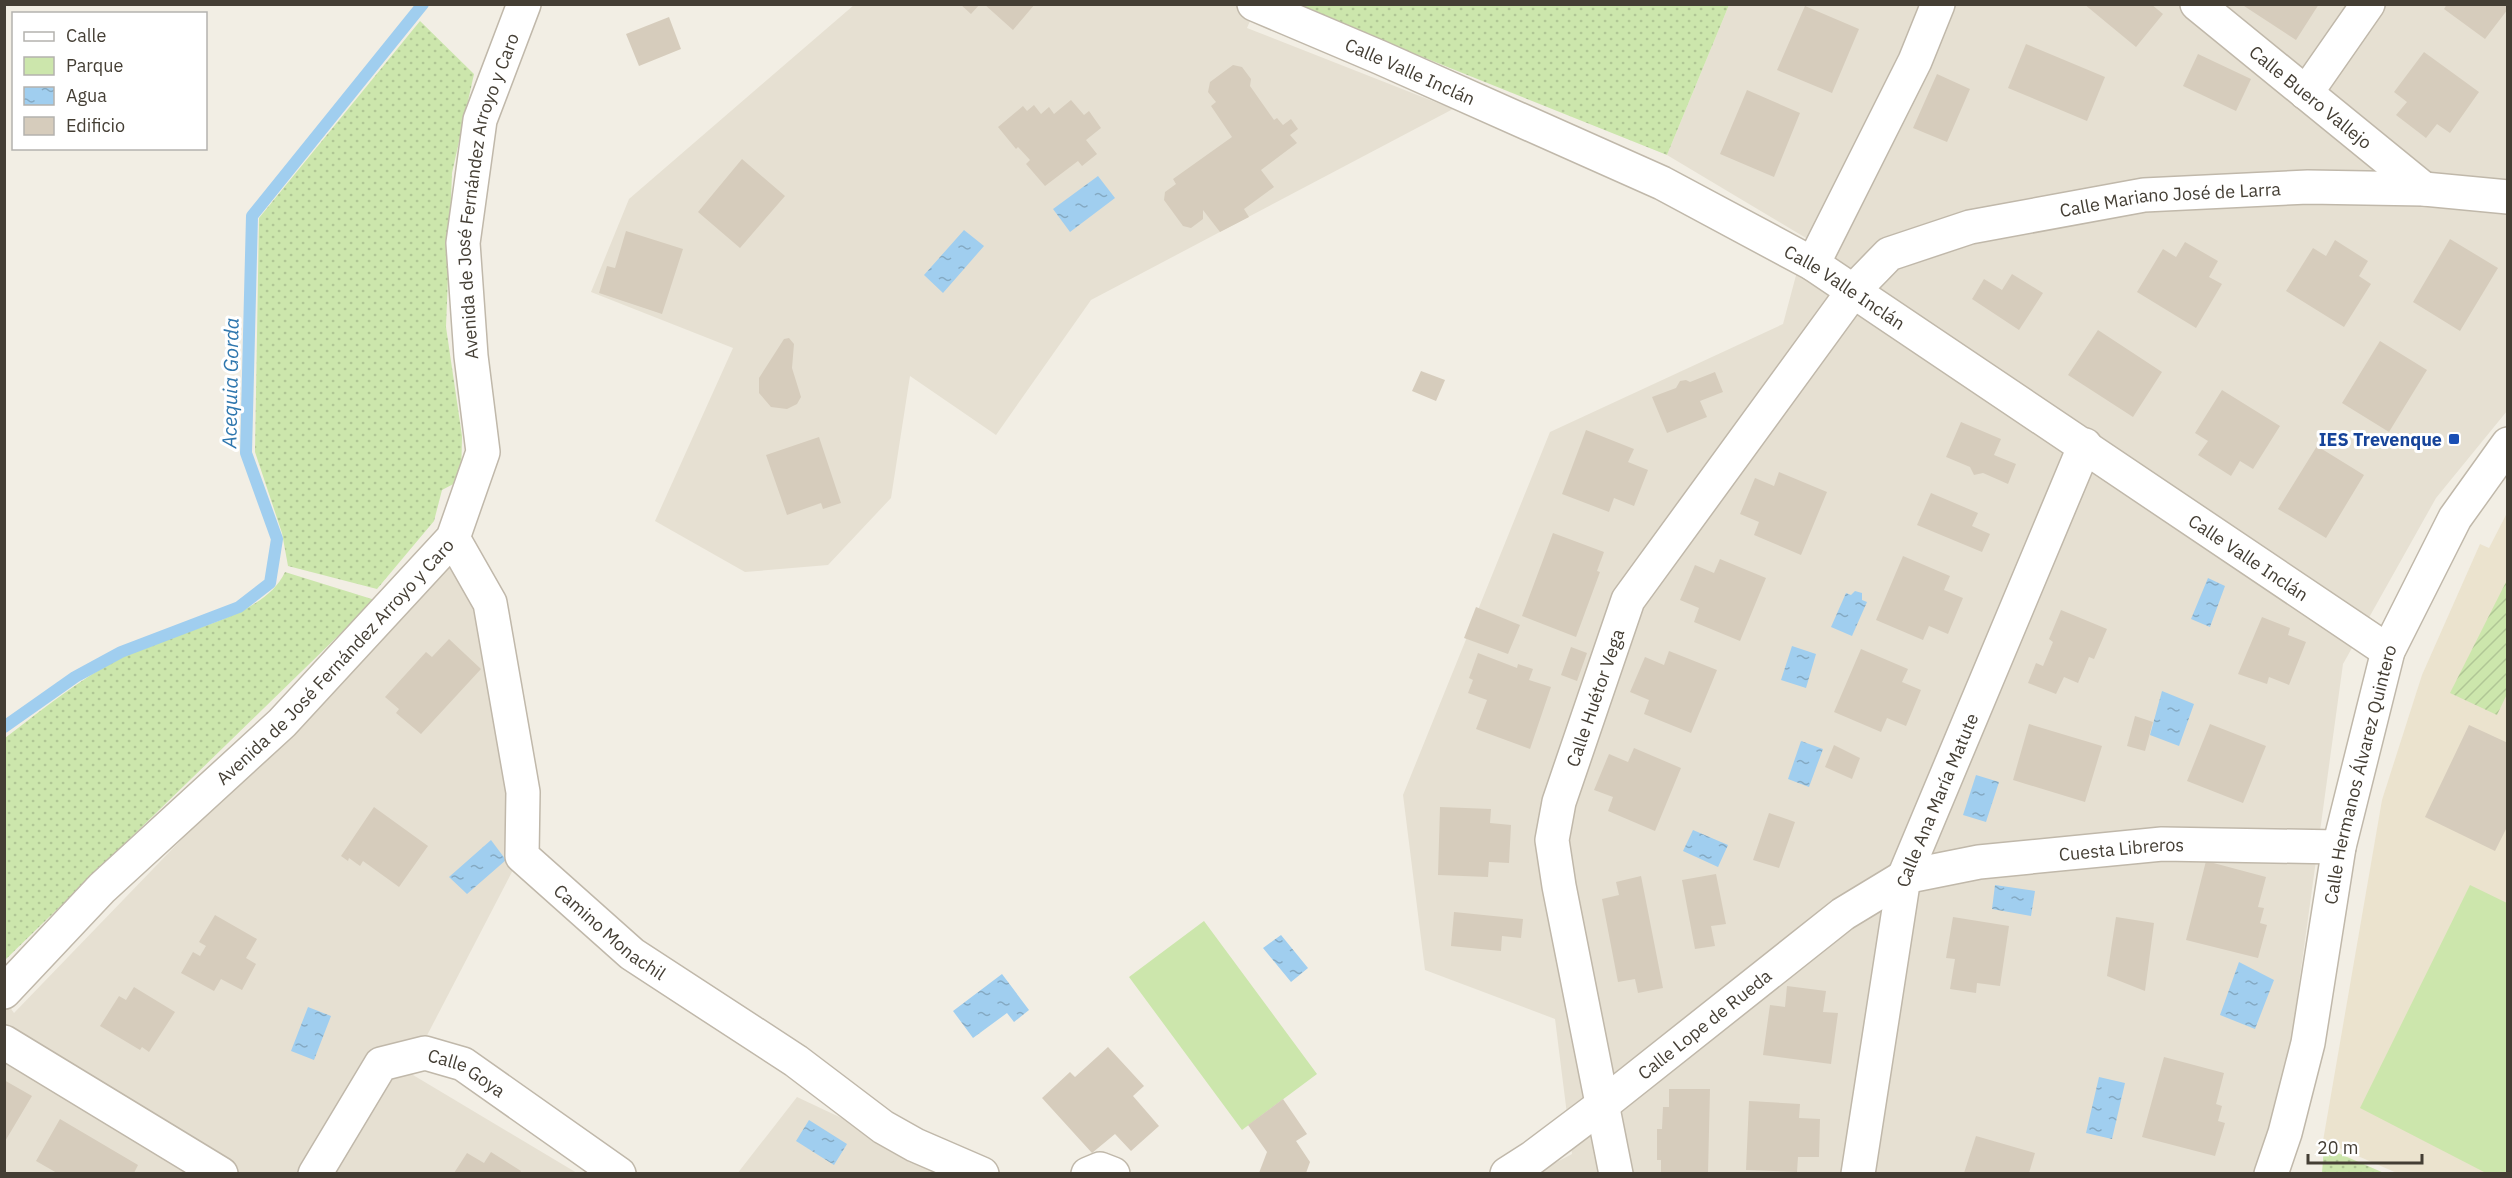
<svg xmlns="http://www.w3.org/2000/svg" width="2512" height="1178" font-family="'IBM Plex Sans',sans-serif">
<defs>
<pattern id="grass-dots" width="8" height="8" patternUnits="userSpaceOnUse" patternTransform="scale(1.5)"><rect width="8" height="8" fill="#cce6ac"/><path d="M2 2h.1M6 6h.1" fill="none" stroke="#b0c695" stroke-width="1.8" stroke-linecap="round"/></pattern>
<pattern id="garden-furrows" width="10" height="10" patternUnits="userSpaceOnUse" patternTransform="scale(1.5)"><rect width="10" height="10" fill="#cce6ac"/><path d="M-1 1l2-2M0 10L10 0M9 11l2-2" fill="none" stroke="#b0c695"/></pattern>
<pattern id="water-ripples" width="26" height="14" patternUnits="userSpaceOnUse" patternTransform="scale(1.5)"><rect width="26" height="14" fill="#a0ceef"/><path d="M2 4q2-2 4 0t4 0M15 11q2-2 4 0t4 0" fill="none" stroke="#84a9c2"/></pattern>
</defs>
<rect width="100%" height="100%" fill="#f2eee4"/>
<path fill="#e6e0d2" d="M854,5H1257L1247,28L1453,109L1091,300L996,435L910,376L891,498L828,565L745,572L655,521L733,348L591,292L629,199Z
M1729,5H2507V411L2436,498L2343,664L2273,1173H1536L1572,1154L1555,1019L1425,970L1403,795L1550,432L1783,324L1806,238L1667,155Z
M454,557L489,630L513,870L408,1072L577,1173H5L4,999L14,1013Z
M797,1097L952,1170L963,1174H737Z"/>
<path fill="#ebe3ce" d="M2507,513V1173H2397L2323,1141L2382,800L2422,675L2480,544L2489,548Z"/>
<path fill="url(#grass-dots)" d="M1293,5H1729L1667,155Z
M420,21L474,74L452,173L446,327L462,436L461,480L442,490L434,521L377,589L288,566L282,533L255,452L259,218Z
M285,572L375,600L5,960V738C44,708 78,681 121,657C167,632 263,621 285,572Z
M2324,1147L2384,1173H2322Z"/>
<path fill="#cce6ac" d="M2470,885L2507,903V1173H2486L2360,1108Z
M1204,921L1317,1074L1242,1130L1129,977Z"/>
<path fill="url(#garden-furrows)" d="M2507,580V694L2497,715L2450,693Z"/>
<path fill="url(#water-ripples)" d="M1098,176L1115,198L1070,232L1053,209Z
M964,230L984,246L943,293L924,275Z
M2208,578L2225,586L2210,627L2191,619Z
M1855,591L1862,593V600L1867,602L1852,636L1831,627L1846,593L1851,595Z
M1792,646L1816,654L1806,688L1781,680Z
M2162,691L2194,704L2179,746L2150,735Z
M1801,741L1823,749L1809,787L1788,779Z
M1976,775L1999,782L1986,822L1963,815Z
M1693,830L1728,845L1718,867L1683,851Z
M491,840L506,860L467,894L449,877Z
M1995,885L2035,891L2031,916L1992,909Z
M1281,935L1308,968L1291,982L1263,948Z
M2239,962L2274,980L2255,1029L2220,1015Z
M1002,974L1029,1010L1014,1022L1007,1013L973,1038L953,1011Z
M308,1007L331,1016L314,1060L291,1051Z
M2099,1077L2125,1083L2112,1139L2086,1133Z
M809,1120L847,1144L834,1165L796,1141Z"/>
<g fill="none" stroke-linecap="round" stroke-linejoin="round">
<path stroke="#a0ceef" stroke-width="12" d="M4,727L75,677L121,652L239,607L270,583L277,539L246,453L252,216L423,4"/>
</g>
<path fill="#d6ccbc" d="M960,4H980L971,14Z
M984,4H1035L1013,30Z
M2084,4H2151L2163,14L2136,47Z
M2241,4H2319L2296,40Z
M2447,4H2508V9L2485,39L2444,9Z
M1805,6L1859,29L1832,93L1777,70Z
M669,17L681,49L639,66L626,34Z
M2026,44L2105,77L2087,121L2008,88Z
M2424,52L2479,92L2450,133L2437,124L2426,138L2396,115L2407,102L2394,92Z
M2198,54L2251,79L2236,111L2183,86Z
M1233,65L1242,67L1251,79L1250,86L1274,120L1277,118L1283,125L1291,119L1298,129L1290,135L1297,143L1261,170L1274,187L1244,209L1249,217L1220,232L1203,210V219L1191,228L1183,226L1164,200L1165,192L1176,184L1173,179L1232,137L1211,106L1216,102L1208,92L1210,82Z
M1937,74L1970,89L1947,142L1913,128Z
M1747,90L1800,113L1774,177L1720,154Z
M1071,100L1084,115L1089,111L1101,128L1086,140L1097,154L1082,166L1078,161L1045,186L1026,164L1030,160L1018,147L1016,149L998,127L1023,106L1027,111L1034,105L1041,114L1049,107L1054,114Z
M742,159L785,196L740,248L698,212Z
M626,231L683,249L662,314L599,293L607,266L615,268Z
M2450,239L2498,268L2460,331L2413,302Z
M2335,240L2368,261L2359,276L2371,284L2344,327L2286,291L2313,248L2326,256Z
M2185,242L2218,261L2209,277L2222,284L2196,328L2137,292L2163,249L2176,257Z
M2012,274L2043,293L2019,330L1972,299L1984,279L2002,290Z
M2098,330L2162,372L2133,417L2068,375Z
M789,338L794,344L792,368L801,397L797,404L787,409L771,407L759,393V378L784,339Z
M2380,341L2427,370L2389,432L2342,403Z
M1421,371L1445,380L1436,401L1412,391Z
M1715,372L1723,392L1700,401L1707,417L1667,433L1652,397L1676,388L1680,381L1686,380L1690,382Z
M2222,390L2280,426L2253,469L2240,461L2231,476L2198,455L2208,441L2195,433Z
M1961,422L2001,439L1994,455L2016,464L2008,484L1983,473L1974,475L1970,467L1946,457Z
M1586,430L1634,449L1628,462L1648,470L1634,506L1614,498L1609,512L1562,494Z
M819,437L841,503L823,509L821,503L787,515L766,455Z
M2317,446L2364,475L2326,538L2278,509Z
M1779,472L1827,492L1801,555L1754,535L1759,522L1740,514L1755,478L1774,486Z
M1931,493L1978,513L1972,526L1990,534L1982,552L1917,525Z
M1553,533L1604,552L1597,571L1600,572L1576,637L1522,616Z
M1903,556L1950,576L1944,590L1963,598L1948,634L1929,626L1923,640L1876,620Z
M1720,559L1766,578L1740,641L1694,622L1699,608L1680,600L1695,565L1714,573Z
M1476,607L1520,625L1508,654L1464,638Z
M2061,610L2107,629L2094,659L2089,657L2078,683L2064,677L2056,694L2028,683L2036,663L2043,666L2053,642L2049,639Z
M2262,617L2290,628L2288,635L2306,642L2289,685L2269,677L2267,684L2238,674Z
M449,639L481,669L421,734L396,713L399,709L385,697L426,652L432,657Z
M1571,647L1587,653L1577,681L1561,675Z
M1861,649L1908,669L1902,682L1921,690L1906,726L1887,718L1881,732L1834,712Z
M1669,651L1717,670L1691,733L1644,714L1649,700L1630,692L1645,657L1664,665Z
M1478,653L1517,668L1518,664L1533,669L1529,680L1551,687L1530,749L1476,729L1487,700L1468,693L1473,680L1469,678Z
M2135,716L2153,722L2145,751L2127,746Z
M2029,724L2102,746L2085,802L2013,780Z
M2210,724L2266,746L2243,803L2187,781Z
M2469,725L2508,743V825L2495,851L2425,817Z
M1834,745L1860,758L1852,779L1825,767Z
M1634,748L1681,768L1655,831L1608,811L1613,797L1594,790L1609,754L1628,762Z
M374,807L428,846L399,887L363,861L360,866L349,858L348,861L341,856Z
M1440,807L1491,809L1490,823L1511,825L1509,863L1489,862L1488,877L1438,875Z
M1769,813L1795,822L1779,868L1753,860Z
M2206,861L2266,877L2258,907L2264,908L2260,923L2267,925L2258,958L2186,940Z
M1716,874L1726,924L1711,926L1715,946L1695,949L1682,880Z
M1641,876L1663,988L1638,993L1635,979L1618,982L1602,899L1619,895L1616,882Z
M1454,912L1523,919L1521,938L1502,936L1501,951L1451,946Z
M215,915L257,939L246,958L256,964L242,990L221,979L214,991L181,973L193,952L200,956L206,946L199,942Z
M1953,917L2009,926L2000,986L1977,983L1976,993L1950,989L1955,959L1946,958Z
M2116,917L2154,923L2145,991L2107,976Z
M1787,986L1826,991L1823,1012L1838,1013L1831,1064L1763,1055L1770,1005L1785,1007Z
M134,987L175,1012L149,1052L142,1047L140,1050L100,1026L119,996L126,1000Z
M1108,1047L1144,1086L1133,1096L1159,1126L1131,1151L1115,1134L1092,1153L1042,1098L1070,1072L1075,1077Z
M2164,1057L2224,1073L2216,1104L2222,1106L2218,1121L2225,1123L2215,1156L2142,1137Z
M4,1080L32,1096L4,1143Z
M1669,1089H1710L1708,1173H1661V1160H1657V1129H1662L1663,1107H1669Z
M1283,1099L1307,1134L1296,1141L1310,1162L1306,1173H1259L1267,1152L1248,1125Z
M1749,1101L1800,1104L1799,1118L1820,1119L1819,1157H1798L1797,1172L1746,1170Z
M60,1119L138,1165L134,1173H57L36,1161Z
M1976,1136L2035,1153L2029,1173H1964Z
M491,1152L521,1171L520,1173H454L467,1153L484,1163Z"/>
<g fill="none" stroke-linecap="round" stroke-linejoin="round">
<g stroke="#c0b8aa" stroke-width="36">
<g id="minor">
<path id="s1" d="M1254,4L1379,57L1662,183L1813,264L2388,651"/>
<path id="s2" d="M2197,4L2424,189"/>
<path d="M2306,93L2368,4"/>
<path d="M1813,264L1915,61L1938,4"/>
<path id="s3" d="M453,538L490,603L523,792L522,856L632,954L796,1061L883,1127L915,1145L982,1174"/>
<path id="s4" d="M4,992L102,888L282,723L453,538L483,452L471,356L463,243L480,120L524,4"/>
<path d="M4,1042L221,1174"/>
<path id="s5" d="M315,1174L381,1064L425,1053L463,1064L619,1174"/>
<path d="M1088,1174L1100,1169L1113,1174"/>
<path id="s6" d="M1507,1174L1532,1158L1601,1106L1843,914L1904,877L1979,862L2162,844L2339,847"/>
<path id="s7" d="M1616,1174L1559,886L1552,840L1559,802L1628,600L1854,290L1889,254L1970,227L2144,195L2308,187L2424,189L2508,197"/>
<path id="s8" d="M1858,1174L1904,877L2085,445"/>
<path id="s9" d="M2271,1174L2285,1133L2308,1043L2339,847L2388,651L2455,518L2508,444"/>
</g>
</g>
<use href="#minor" stroke="#fff" stroke-width="33"/>
</g>
<rect fill="#1a4fb4" stroke="#fff" stroke-width="2" x="2448" y="433" width="12" height="12" rx="3"/>
<g text-anchor="middle" dominant-baseline="central" stroke-width="6" stroke-linejoin="round" paint-order="stroke">
<g font-size="18" fill="#443e34" stroke="#fff">
<text stroke="none"><textPath href="#s1" startOffset="170">Calle Valle Inclán</textPath></text>
<text stroke="none"><textPath href="#s2" startOffset="147">Calle Buero Vallejo</textPath></text>
<text stroke="none"><textPath href="#s4" startOffset="990">Avenida de José Fernández Arroyo y Caro</textPath></text>
<text stroke="none"><textPath href="#s7" startOffset="1314">Calle Mariano José de Larra</textPath></text>
<text stroke="none"><textPath href="#s1" startOffset="656">Calle Valle Inclán</textPath></text>
<text stroke="none"><textPath href="#s1" startOffset="1142">Calle Valle Inclán</textPath></text>
<text stroke="none"><textPath href="#s4" startOffset="468">Avenida de José Fernández Arroyo y Caro</textPath></text>
<text stroke="none"><textPath href="#s7" startOffset="489">Calle Huétor Vega</textPath></text>
<text stroke="none"><textPath href="#s9" startOffset="410">Calle Hermanos Álvarez Quintero</textPath></text>
<text stroke="none"><textPath href="#s8" startOffset="384">Calle Ana María Matute</textPath></text>
<text stroke="none"><textPath href="#s6" startOffset="716">Cuesta Libreros</textPath></text>
<text stroke="none"><textPath href="#s3" startOffset="447">Camino Monachil</textPath></text>
<text stroke="none"><textPath href="#s6" startOffset="248">Calle Lope de Rueda</textPath></text>
<text stroke="none"><textPath href="#s5" startOffset="220">Calle Goya</textPath></text>
</g>
<g font-size="18" font-weight="bold" fill="#164399" stroke="#fff" text-anchor="end">
<text x="2442" y="439">IES Trevenque</text>
</g>
<g font-size="20" font-style="italic" fill="#2f77ae" stroke="#fff">
<text transform="translate(230 383) rotate(-89)">Acequia Gorda</text>
</g>
</g>
<rect width="2512" height="1178" fill="none" stroke="#443e34" stroke-width="12"/>
<rect x="12" y="12" width="195" height="138" fill="#ffffff" stroke="#b4b2ae" stroke-width="1.5"/>
<rect x="24" y="32" width="30" height="9" fill="#ffffff" stroke="#b4b2ae" stroke-width="1.5"/>
<text x="66" y="42" font-size="18" fill="#443e34">Calle</text>
<rect x="24" y="57" width="30" height="18" fill="#cce6ac" stroke="#b4b2ae" stroke-width="1.5"/>
<text x="66" y="72" font-size="18" fill="#443e34">Parque</text>
<rect x="24" y="87" width="30" height="18" fill="url(#water-ripples)" stroke="#b4b2ae" stroke-width="1.5"/>
<text x="66" y="102" font-size="18" fill="#443e34">Agua</text>
<rect x="24" y="117" width="30" height="18" fill="#d6ccbc" stroke="#b4b2ae" stroke-width="1.5"/>
<text x="66" y="132" font-size="18" fill="#443e34">Edificio</text>
<path d="M2308 1154v9h114v-9" fill="none" stroke="#443e34" stroke-width="3"/>
<text x="2317" y="1154" font-size="18" fill="#443e34" stroke="#ffffff" stroke-width="4.5" paint-order="stroke">20 m</text>
</svg>
